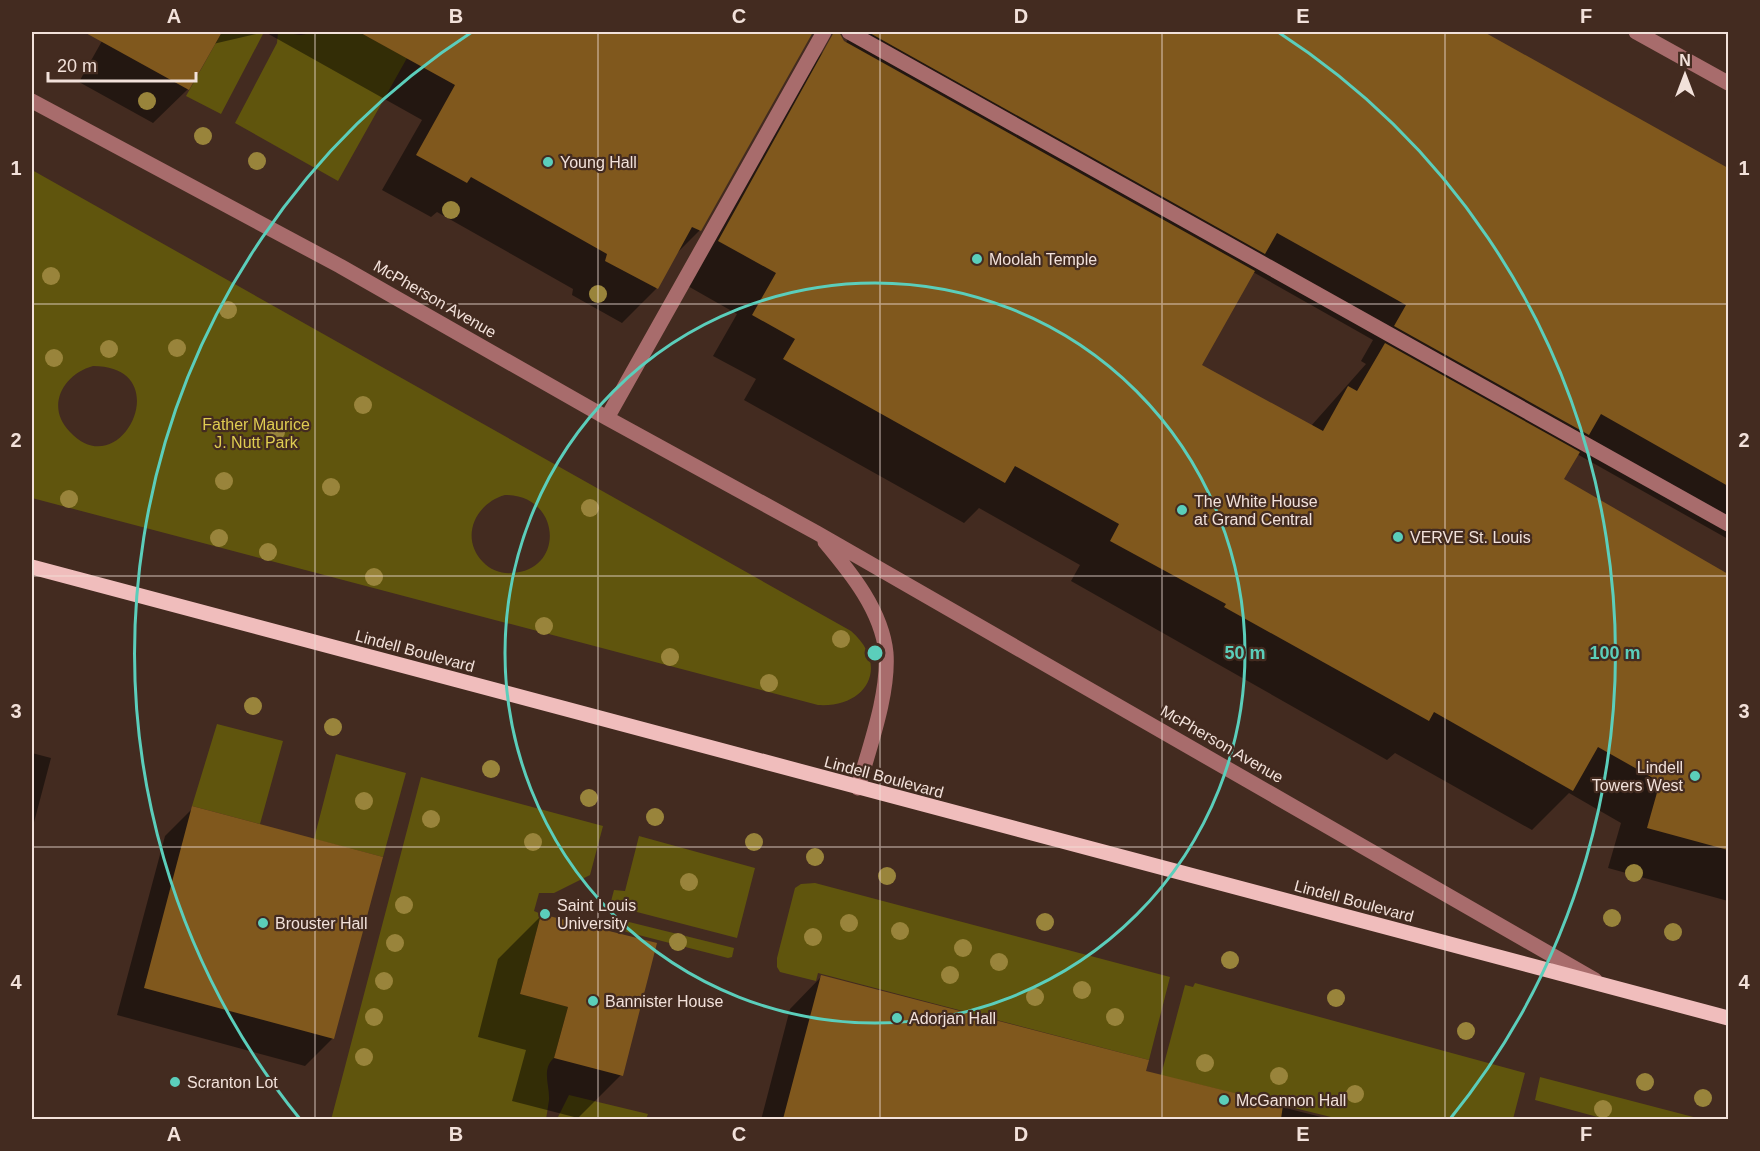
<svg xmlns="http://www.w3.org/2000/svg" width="1760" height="1151" font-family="Arial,sans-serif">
<rect width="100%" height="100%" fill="#432b20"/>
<path fill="#60550d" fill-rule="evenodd" d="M222,32H262L263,34L221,114L186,96Z
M278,32L301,35L316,32H359L407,58L338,181L235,123L277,43Z
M32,170L851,631C890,665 868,708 818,705L32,498ZM93,366C179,366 121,487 70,432C45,407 63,374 93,366ZM505,495C562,495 565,571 512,573C502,574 490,570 483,562C459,537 476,503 505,495Z
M217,724L283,741L260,824L192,806Z
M336,754L406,773L383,857L314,839Z
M421,777L603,826L590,875L554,893H539L534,911L541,914L520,994L568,1007L554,1058C541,1069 550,1086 549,1100C548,1107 547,1113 546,1119L331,1120Z
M639,836L755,868L737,938L610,905L614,890L625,891Z
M815,883L1170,977L1149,1060L818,973L816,981L780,972L777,967V958L795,888L801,884Z
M625,921L734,948L732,957L728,958L623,931Z
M1195,983L1525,1073L1513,1119H1339L1189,1082L1179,1119L1149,1120L1185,985L1193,987Z
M1540,1077L1701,1119H1605L1535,1100Z
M569,1095L648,1114L646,1119H557Z"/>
<path fill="#0007" fill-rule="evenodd" d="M107,32H800L809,36L699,231L675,255L656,289L622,323L572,295L573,289L437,212L431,217L382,190L422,120L265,32L213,44L188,89L153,123L79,82Z
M852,32H1481L1728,170V539L1577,454L1562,480L1728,576V901L1608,868L1621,823L1569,793L1532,830L1395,753L1387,760L1071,581L1080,565L979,508L964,523L744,400L756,379L713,356L737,314L679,281L788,87L828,47L840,53ZM1253,272L1373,340L1361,361L1366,364L1311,426L1200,366Z
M32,753L51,758L32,830Z
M193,808L333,1038L305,1066L117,1015L165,836Z
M541,916L621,1075L578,1118L512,1101L526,1050L478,1037L498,959Z
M821,977L1144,1072L1333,1120H761L790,1009Z"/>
<path fill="#80581d" d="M84,32H222L189,90Z
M359,32H813L701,231L692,227L658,289L605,261L607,254L471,177L467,183L416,155L455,85Z
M834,32H839L844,41L1255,271L1202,365L1323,431L1348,386L1357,391L1385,343L1580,452L1564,479L1728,574V850L1647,828L1660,782L1598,747L1573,791L1434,712L1429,721L1224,607L1226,604L1110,541L1119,524L1015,466L1005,483L783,359L795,339L752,315L776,273L718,241Z
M868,32H1484L1728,168V486L1601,414L1589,435L1394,326L1406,305L1277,233L1265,254Z
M192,806L383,857L334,1039L144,988Z
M541,914L657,943L623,1076L554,1058L568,1007L520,994Z
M821,975L1149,1060L1146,1071L1283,1105L1281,1119H783Z"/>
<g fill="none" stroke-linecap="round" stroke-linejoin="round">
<path stroke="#a86c6c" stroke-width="15" d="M849,32L1728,524
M1636,32L1728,83
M32,101L340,266L607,418L817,533L1595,980
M607,418L824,32
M825,542C851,573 882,611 886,653C889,695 869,748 858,788"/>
<path stroke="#f0bdbc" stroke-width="15" d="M32,567L1728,1018"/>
</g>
<g fill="#99843b">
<circle cx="147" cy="101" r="9"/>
<circle cx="203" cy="136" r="9"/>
<circle cx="257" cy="161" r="9"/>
<circle cx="451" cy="210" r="9"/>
<circle cx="51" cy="276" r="9"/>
<circle cx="598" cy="294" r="9"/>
<circle cx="228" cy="310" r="9"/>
<circle cx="177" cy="348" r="9"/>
<circle cx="109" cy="349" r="9"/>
<circle cx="54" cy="358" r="9"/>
<circle cx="363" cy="405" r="9"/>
<circle cx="276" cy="432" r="9"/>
<circle cx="224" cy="481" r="9"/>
<circle cx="331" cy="487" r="9"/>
<circle cx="69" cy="499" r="9"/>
<circle cx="590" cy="508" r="9"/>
<circle cx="219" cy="538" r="9"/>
<circle cx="268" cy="552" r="9"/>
<circle cx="374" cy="577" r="9"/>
<circle cx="544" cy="626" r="9"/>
<circle cx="841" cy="639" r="9"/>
<circle cx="670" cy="657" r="9"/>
<circle cx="769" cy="683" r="9"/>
<circle cx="253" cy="706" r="9"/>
<circle cx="333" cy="727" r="9"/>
<circle cx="491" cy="769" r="9"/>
<circle cx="589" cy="798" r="9"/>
<circle cx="364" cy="801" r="9"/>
<circle cx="655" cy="817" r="9"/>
<circle cx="431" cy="819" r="9"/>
<circle cx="533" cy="842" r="9"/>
<circle cx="754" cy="842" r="9"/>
<circle cx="815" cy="857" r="9"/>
<circle cx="1634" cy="873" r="9"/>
<circle cx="887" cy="876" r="9"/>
<circle cx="689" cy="882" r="9"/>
<circle cx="404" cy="905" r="9"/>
<circle cx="1612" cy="918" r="9"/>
<circle cx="1045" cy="922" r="9"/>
<circle cx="849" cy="923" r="9"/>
<circle cx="900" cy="931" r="9"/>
<circle cx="1673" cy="932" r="9"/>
<circle cx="813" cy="937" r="9"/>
<circle cx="678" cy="942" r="9"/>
<circle cx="395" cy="943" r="9"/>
<circle cx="963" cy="948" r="9"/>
<circle cx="1230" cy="960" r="9"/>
<circle cx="999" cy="962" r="9"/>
<circle cx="950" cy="975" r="9"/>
<circle cx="384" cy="981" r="9"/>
<circle cx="1082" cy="990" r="9"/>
<circle cx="1035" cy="997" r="9"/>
<circle cx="1336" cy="998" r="9"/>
<circle cx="374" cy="1017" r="9"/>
<circle cx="1115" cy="1017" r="9"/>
<circle cx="1466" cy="1031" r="9"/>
<circle cx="364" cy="1057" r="9"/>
<circle cx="1205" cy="1063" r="9"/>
<circle cx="1279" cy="1076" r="9"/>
<circle cx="1645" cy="1082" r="9"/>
<circle cx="1355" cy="1094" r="9"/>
<circle cx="1703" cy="1098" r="9"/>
<circle cx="1603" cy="1109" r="9"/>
</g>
<path fill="none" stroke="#f2e1da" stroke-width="1.5" stroke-opacity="0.55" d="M315,32V1120M598,32V1120M880,32V1120M1162,32V1120M1445,32V1120M32,304H1728M32,576H1728M32,847H1728"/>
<g fill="none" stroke="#5bcebb" stroke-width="3">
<circle cx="875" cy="653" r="370"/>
<path d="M300 1119A740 740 0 0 1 472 32M1278 32A740 740 0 0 1 1450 1119"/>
</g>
<g fill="#5bcebb" stroke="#432b20" stroke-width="2">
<circle cx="548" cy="162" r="6"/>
<circle cx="977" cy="259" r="6"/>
<circle cx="1182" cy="510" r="6"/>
<circle cx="1398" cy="537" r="6"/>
<circle cx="1695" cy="776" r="6"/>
<circle cx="545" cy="914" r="6"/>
<circle cx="263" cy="923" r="6"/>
<circle cx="593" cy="1001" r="6"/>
<circle cx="897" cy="1018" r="6"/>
<circle cx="175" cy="1082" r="6"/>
<circle cx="1224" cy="1100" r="6"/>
</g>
<g text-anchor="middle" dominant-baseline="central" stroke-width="4.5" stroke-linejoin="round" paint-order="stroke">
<g font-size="16" fill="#f2e1da" stroke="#432b20" text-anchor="start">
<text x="560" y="162">Young Hall</text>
<text x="989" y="259">Moolah Temple</text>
<text x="1194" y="501">The White House<tspan x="1194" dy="18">at Grand Central</tspan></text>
<text x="1410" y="537">VERVE St. Louis</text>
<text x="1683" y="767" text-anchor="end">Lindell<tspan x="1683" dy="18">Towers West</tspan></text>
<text x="557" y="905">Saint Louis<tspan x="557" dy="18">University</tspan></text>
<text x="275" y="923">Brouster Hall</text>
<text x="605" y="1001">Bannister House</text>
<text x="909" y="1018">Adorjan Hall</text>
<text x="187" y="1082">Scranton Lot</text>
<text x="1236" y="1100">McGannon Hall</text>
</g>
<g font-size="16" fill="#f2e1da" stroke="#432b20">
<text transform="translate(435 299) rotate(30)">McPherson Avenue</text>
<text transform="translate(415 651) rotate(15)">Lindell Boulevard</text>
<text transform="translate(1222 744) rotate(30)">McPherson Avenue</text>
<text transform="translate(884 777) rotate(15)">Lindell Boulevard</text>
<text transform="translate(1354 901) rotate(15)">Lindell Boulevard</text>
</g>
<g font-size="16" fill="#dfcc51" stroke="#432b20">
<text x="256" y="424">Father Maurice<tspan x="256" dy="18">J. Nutt Park</tspan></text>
</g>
</g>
<circle cx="875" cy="653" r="9" fill="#5bcebb" stroke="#432b20" stroke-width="3"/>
<g font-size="18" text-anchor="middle" font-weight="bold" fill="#5bcebb" stroke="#432b20" stroke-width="4.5" stroke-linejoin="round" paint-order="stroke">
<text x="1245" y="659">50 m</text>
<text x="1615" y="659">100 m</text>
</g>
<rect width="1760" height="1151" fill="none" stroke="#432b20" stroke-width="66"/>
<g transform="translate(1685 75)" stroke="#432b20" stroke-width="4.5" paint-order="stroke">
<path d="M0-4.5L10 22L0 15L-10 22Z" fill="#f2e1da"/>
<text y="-9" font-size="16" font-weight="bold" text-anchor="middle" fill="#f2e1da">N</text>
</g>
<path d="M48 72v9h148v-9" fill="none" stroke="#f2e1da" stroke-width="3"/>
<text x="57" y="72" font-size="18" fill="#f2e1da" stroke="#432b20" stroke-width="4.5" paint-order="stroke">20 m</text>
<rect x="33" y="33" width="1694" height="1085" fill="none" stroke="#f2e1da" stroke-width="2"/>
<g font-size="20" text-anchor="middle" font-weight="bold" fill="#f2e1da">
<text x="174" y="23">A</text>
<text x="456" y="23">B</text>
<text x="739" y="23">C</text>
<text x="1021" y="23">D</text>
<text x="1303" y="23">E</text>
<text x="1586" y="23">F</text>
<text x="16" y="175">1</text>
<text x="1744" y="175">1</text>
<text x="16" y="447">2</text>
<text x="1744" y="447">2</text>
<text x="16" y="718">3</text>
<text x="1744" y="718">3</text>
<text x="16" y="989">4</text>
<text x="1744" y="989">4</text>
<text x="174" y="1141">A</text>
<text x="456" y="1141">B</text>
<text x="739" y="1141">C</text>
<text x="1021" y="1141">D</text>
<text x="1303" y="1141">E</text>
<text x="1586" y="1141">F</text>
</g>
</svg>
